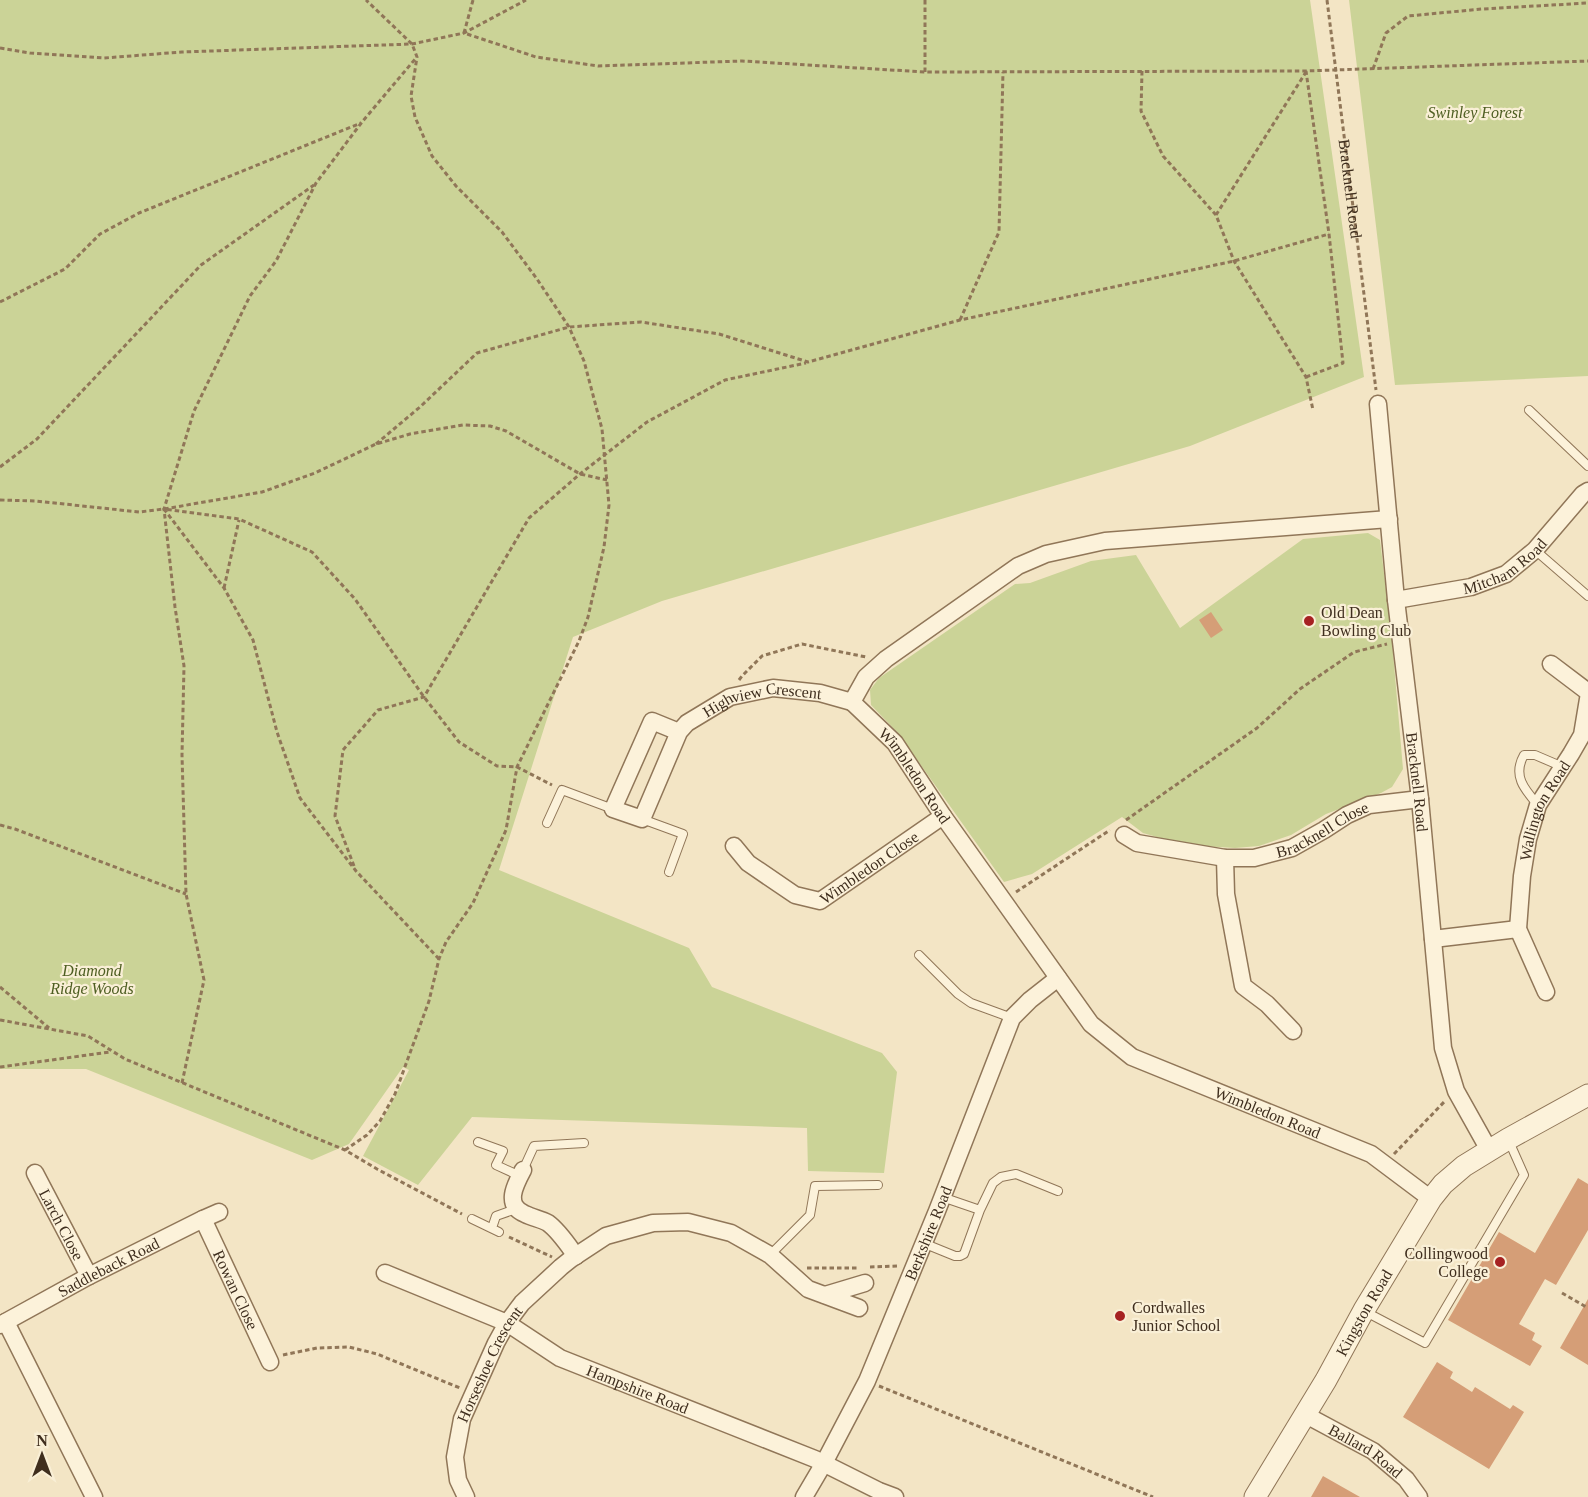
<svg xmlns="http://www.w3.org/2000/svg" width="1588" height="1497" font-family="Georgia,serif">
<rect width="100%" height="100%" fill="#f3e5c5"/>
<path fill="#cbd397" d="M0,0H1310L1364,377L1190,446L662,601L573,637L499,870L689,948L712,987L882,1053L897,1072L884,1173L808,1171L807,1128L472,1117L418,1185L363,1156L409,1070L403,1067L349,1144L312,1160L86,1069H0Z
M1349,0H1588V376L1395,385Z
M1368,533L1380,540L1392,641L1403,769L1392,787L1381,793L1326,814L1291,835L1259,846L1235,848L1185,845L1143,833L1122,817L1032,874L1004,882L898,733L871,705L870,690L879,678L1015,584L1030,583L1091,561L1136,555L1180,628L1303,539Z"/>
<path fill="#d59e77" d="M1211,612L1223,630L1211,638L1199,620Z
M1578,1178L1588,1184V1230L1556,1285L1545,1279L1519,1324L1535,1333L1532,1340L1542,1346L1530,1366L1448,1320L1499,1232L1535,1253Z
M1588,1299V1365L1560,1348Z
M1437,1362L1453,1372L1450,1378L1472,1392L1475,1387L1510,1409L1513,1405L1524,1412L1489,1469L1403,1417Z
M1323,1476L1360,1497H1311Z"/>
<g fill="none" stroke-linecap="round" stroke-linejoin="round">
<g stroke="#907658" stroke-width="10">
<path id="service" d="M1529,410L1588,466
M1535,550L1588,596
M1538,805C1525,790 1512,776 1524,755H1535L1563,767
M642,819L683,834L669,872
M547,823L562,790L613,809
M919,955L958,994L971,1003L1012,1018
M478,1142L503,1151L496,1165L520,1176
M523,1170L534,1146L584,1143
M942,1197L980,1210
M472,1219L499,1232
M492,1228L496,1216L516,1209
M923,1243L955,1256H960L964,1254L980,1210L993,1183L1001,1177L1016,1174L1058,1191
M770,1255L810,1215L815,1186L878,1185
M1364,1311L1425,1343L1524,1175L1508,1139"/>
</g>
<g stroke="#907658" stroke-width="19">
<g id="minor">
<path id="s2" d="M1378,404L1396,600L1420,799L1443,1048L1456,1091L1489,1150"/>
<path id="s3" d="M1389,519L1105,541L1046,554L1018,566L886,659L866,677L852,702L895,743L943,816L1091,1024L1132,1057L1371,1154L1431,1199"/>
<path id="s4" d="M1396,600L1471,587L1506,574L1535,550L1583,494L1588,491"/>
<path d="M1551,664L1588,692"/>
<path id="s5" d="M679,732L652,721L613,809L642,819L679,732L687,723L730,697L773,688L820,693L852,702"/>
<path id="s6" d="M1124,835L1137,843L1225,858H1254L1292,848L1324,830L1347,815L1369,805L1420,799"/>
<path id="s7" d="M734,846L748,863L795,895L820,901L943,816"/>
<path d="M1225,858L1226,894L1243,986L1267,1004L1293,1031"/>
<path d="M1433,939L1518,929"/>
<path id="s8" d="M1546,992L1518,929L1522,876L1528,839L1538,805L1571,754L1582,735L1588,699"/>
<path d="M523,1170C515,1185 504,1205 525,1214C533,1218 541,1219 548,1223C559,1231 568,1245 576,1256"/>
<path id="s9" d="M35,1173L89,1276"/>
<path id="s10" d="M203,1219L270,1362"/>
<path id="s11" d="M385,1273L507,1323L560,1358L815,1459L879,1491L895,1497"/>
<path d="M825,1295L865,1283"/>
<path d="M6,1322L94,1497"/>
<path id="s12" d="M0,1325L89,1276L203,1219L219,1212"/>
<path id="s13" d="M1304,1414L1373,1451L1406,1479L1419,1497"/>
<path id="s14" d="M466,1497L458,1480L455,1457L462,1419L496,1343L507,1323L522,1303L561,1267L571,1259L606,1236L653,1223L688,1222L731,1233L770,1255L808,1289L859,1308"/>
<path id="s15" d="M804,1497L824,1463L867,1381L937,1211L1012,1018L1030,1000L1058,978"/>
</g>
</g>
<g stroke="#907658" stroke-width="23">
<g id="tertiary">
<path id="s16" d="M1255,1497L1326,1380L1364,1310L1431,1199L1443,1184L1464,1166L1508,1139L1588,1095"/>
</g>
</g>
<g stroke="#907658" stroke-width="3" stroke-dasharray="4.5 3" stroke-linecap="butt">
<path d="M473,0L464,33L536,57L598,66L742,61L925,72L1306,71L1588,61"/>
<path d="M925,0V72"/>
<path id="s1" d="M1327,0L1376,390"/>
<path d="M0,48L30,53L104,58L182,52L412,44L464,33L526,0"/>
<path d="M1373,69L1386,33L1408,16L1482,9L1588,3"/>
<path d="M1142,71L1141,111L1163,156L1216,215L1234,261L1306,377L1313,410"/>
<path d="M1216,215L1306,72"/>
<path d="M0,302L65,269L100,234L139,213L361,123"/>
<path d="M960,320L999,232L1003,72"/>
<path d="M1306,377L1343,363L1329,234L1306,71"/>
<path d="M376,444L420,407L477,353L569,327L641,322L719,334L808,362L960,320L1234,261L1329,234"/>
<path d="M0,467L37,439L201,265L314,185"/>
<path d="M0,500L36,501L139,512L164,509L262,492L315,473L376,444L410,434L463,425L490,426L506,431L580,474L607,480"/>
<path d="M224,588L239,520"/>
<path d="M739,680L742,676L762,656L802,644L866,657"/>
<path d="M1126,820L1257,728L1300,689L1354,652L1387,644"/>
<path d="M0,825L15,829L186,894"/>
<path d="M354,866L335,816L343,750L378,710L424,697L529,518L580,474L647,422L725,380L806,363"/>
<path d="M1016,892L1110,830"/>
<path d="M439,959L356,871L300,798L277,732L253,640L224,588L164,509L239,519L312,552L355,599L424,697L459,742L497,766L517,767L552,785"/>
<path d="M0,987L49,1028"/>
<path d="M0,1020L88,1036L125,1059L345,1150L377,1169L462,1214"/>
<path d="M0,1067L110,1052"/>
<path d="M182,1083L204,980L186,894L182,755L184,666L175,607L164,509L194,411L250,296L276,261L316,183L362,122L416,58"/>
<path d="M345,1150L367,1135L380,1121L395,1094L429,1001L439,959L446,942L473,903L506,830L517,767L579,641L588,617L604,547L609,505L602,429L584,361L569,327L537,279L502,232L456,186L432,156L415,117L411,96L417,57L412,44L366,0"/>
<path d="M1394,1154L1445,1101"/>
<path d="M509,1237L552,1257"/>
<path d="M870,1267L900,1266"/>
<path d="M807,1268H858"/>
<path d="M1562,1293L1588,1308"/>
<path d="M283,1355L317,1348L349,1347L377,1354L460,1388"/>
<path d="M879,1386L1153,1497"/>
</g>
<use href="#service" stroke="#fcf2da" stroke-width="8"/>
<use href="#minor" stroke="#fcf2da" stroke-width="16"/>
<use href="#tertiary" stroke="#fcf2da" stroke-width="21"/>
</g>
<g fill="#a62222" stroke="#f9efd6" stroke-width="2">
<circle cx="1309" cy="621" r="6"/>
<circle cx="1500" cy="1262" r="6"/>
<circle cx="1120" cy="1316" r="6"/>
</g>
<g text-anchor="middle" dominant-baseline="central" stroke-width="4.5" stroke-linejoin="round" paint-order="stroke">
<g font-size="16" font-style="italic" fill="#4e5e22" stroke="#f9efd6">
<text x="1475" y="112">Swinley Forest</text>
<text x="92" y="970">Diamond<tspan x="92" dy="18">Ridge Woods</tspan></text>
</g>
<g font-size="16" fill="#3f2e1e" stroke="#f9efd6">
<text stroke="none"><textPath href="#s1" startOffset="190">Bracknell Road</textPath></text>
<text stroke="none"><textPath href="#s4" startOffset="116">Mitcham Road</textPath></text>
<text stroke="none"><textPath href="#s5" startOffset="344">Highview Crescent</textPath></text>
<text stroke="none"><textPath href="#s3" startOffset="690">Wimbledon Road</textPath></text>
<text stroke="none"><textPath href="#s2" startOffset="380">Bracknell Road</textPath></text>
<text stroke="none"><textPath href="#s8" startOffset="192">Wallington Road</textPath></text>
<text stroke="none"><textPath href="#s6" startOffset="208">Bracknell Close</textPath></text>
<text stroke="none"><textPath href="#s7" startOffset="164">Wimbledon Close</textPath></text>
<text stroke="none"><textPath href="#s3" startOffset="1194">Wimbledon Road</textPath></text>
<text stroke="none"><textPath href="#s9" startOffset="58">Larch Close</textPath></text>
<text stroke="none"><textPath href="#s15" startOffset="292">Berkshire Road</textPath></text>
<text stroke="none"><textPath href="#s12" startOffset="123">Saddleback Road</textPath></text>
<text stroke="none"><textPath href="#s10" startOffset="78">Rowan Close</textPath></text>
<text stroke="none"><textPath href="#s16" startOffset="214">Kingston Road</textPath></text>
<text stroke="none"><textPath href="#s14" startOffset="142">Horseshoe Crescent</textPath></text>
<text stroke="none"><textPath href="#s11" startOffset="279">Hampshire Road</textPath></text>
<text stroke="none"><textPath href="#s13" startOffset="72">Ballard Road</textPath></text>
</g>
<g font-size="16" fill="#3f2e1e" stroke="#f9efd6" text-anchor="start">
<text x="1321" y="612">Old Dean<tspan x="1321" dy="18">Bowling Club</tspan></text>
<text x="1488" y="1253" text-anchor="end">Collingwood<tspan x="1488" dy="18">College</tspan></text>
<text x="1132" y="1307">Cordwalles<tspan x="1132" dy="18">Junior School</tspan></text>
</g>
</g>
<g transform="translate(42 1455)" stroke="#f9efd6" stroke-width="4.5" paint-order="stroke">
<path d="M0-4.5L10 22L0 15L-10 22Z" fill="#3f2e1e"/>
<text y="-9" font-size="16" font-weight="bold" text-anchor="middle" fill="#3f2e1e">N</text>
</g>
</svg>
